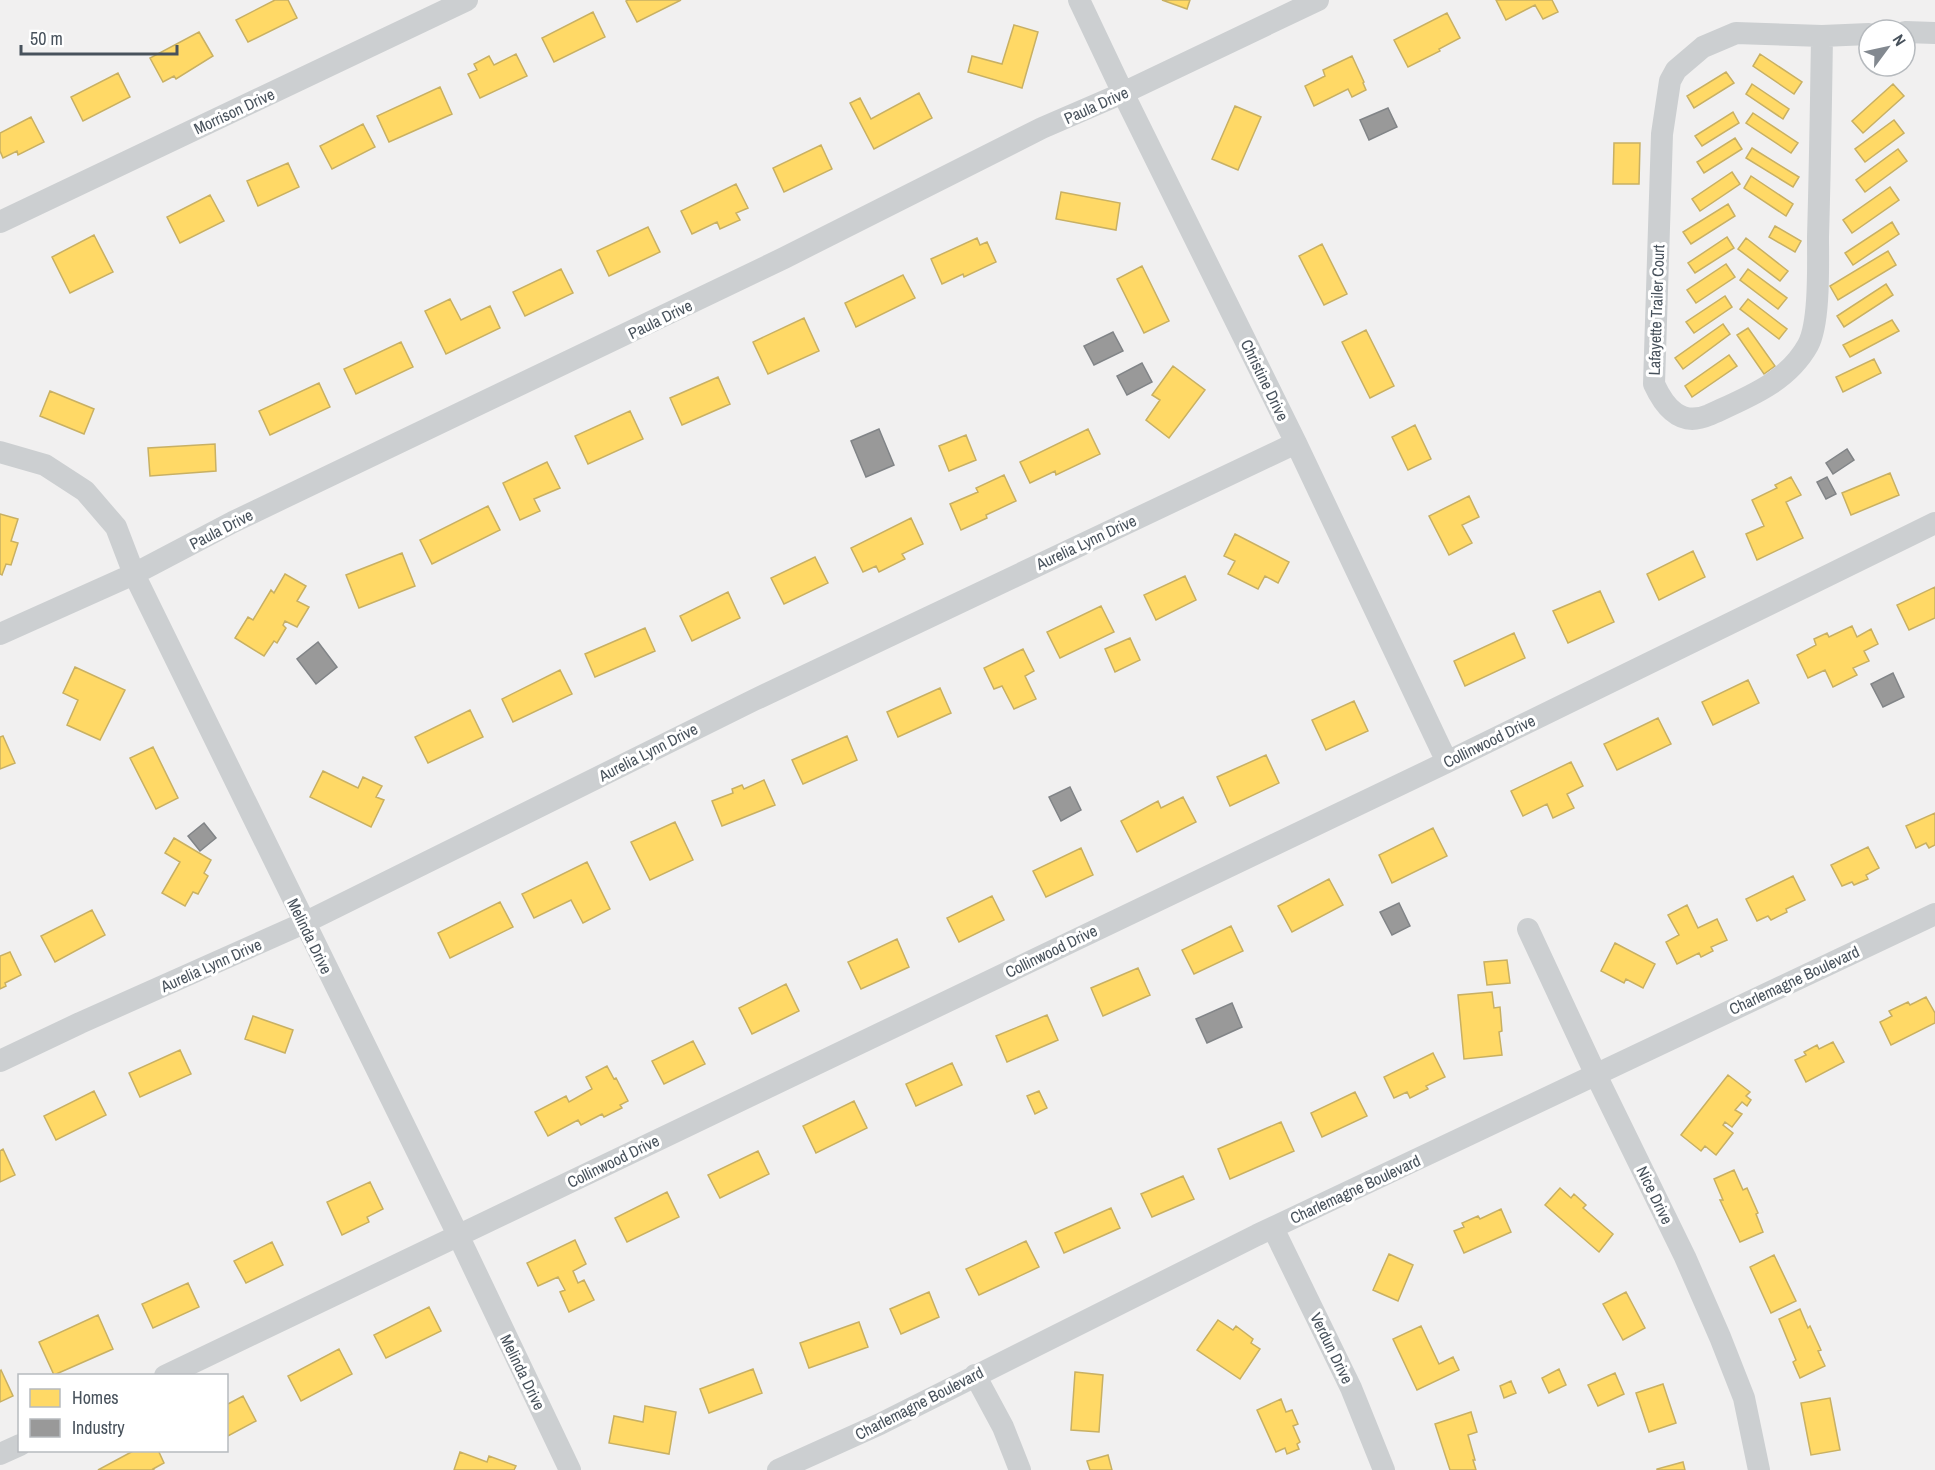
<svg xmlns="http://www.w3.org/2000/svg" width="1935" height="1470" font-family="'Archivo Narrow',sans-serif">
<rect width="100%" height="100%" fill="#f1f0f0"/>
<path fill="#ffd966" stroke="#c8b063" stroke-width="1.5" d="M275,0H288L297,18L248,42L236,20Z
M628,0H681L637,22L626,1Z
M1162,0H1190L1187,9Z
M1496,0H1552L1558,12L1543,19L1535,5L1506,20Z
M593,12L605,37L554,62L542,38Z
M1447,13L1460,38L1439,49L1440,51L1408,67L1394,40Z
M1014,25L1038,32L1022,88L968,72L972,56L1002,64Z
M199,32L213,56L176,79L174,76L163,82L150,58Z
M516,54L527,76L480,98L468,74L477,70L474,64L489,56L494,65Z
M1760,54L1802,82L1794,94L1753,66Z
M1352,56L1364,82L1363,83L1366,90L1352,97L1348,89L1314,106L1305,86L1325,76L1323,70Z
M1726,72L1734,83L1694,108L1687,96Z
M118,73L130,97L83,121L71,97Z
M1752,84L1789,109L1783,119L1746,94Z
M1893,84L1904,96L1863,133L1852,121Z
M440,87L452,114L389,142L377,116Z
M919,93L932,118L874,149L850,103L860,98L871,119Z
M1235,106L1261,117L1238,170L1212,159Z
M1733,112L1739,123L1702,146L1695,136Z
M1753,113L1798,143L1791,153L1746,123Z
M31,117L44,142L18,155L17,151L3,158L0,151V133Z
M1894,120L1904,133L1865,162L1855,149Z
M363,124L375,147L332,169L320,146Z
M1735,138L1742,149L1704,173L1697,162Z
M1614,143H1640L1639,184H1613Z
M821,145L832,169L784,192L773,168Z
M1752,148L1799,177L1793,187L1746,158Z
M1898,149L1907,161L1865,192L1856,180Z
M288,163L299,187L258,206L247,181Z
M1732,172L1740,184L1700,211L1692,199Z
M1751,176L1793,204L1786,216L1744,188Z
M736,184L748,208L736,213L740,220L720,229L717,222L692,234L681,211Z
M1890,187L1899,200L1852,233L1843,220Z
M1061,192L1120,203L1116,230L1056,219Z
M210,195L224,221L180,243L167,217Z
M1728,204L1735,216L1691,244L1683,232Z
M1892,222L1899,234L1853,265L1845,253Z
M1775,226L1801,241L1795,252L1769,237Z
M648,227L660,252L609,276L597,251Z
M94,235L113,272L70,293L52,257Z
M1727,237L1734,248L1695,273L1688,263Z
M977,238L980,245L987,242L996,262L964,277L963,274L942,284L931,259Z
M1746,238L1788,271L1780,281L1738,249Z
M1322,244L1347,294L1324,305L1299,256Z
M1888,251L1896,265L1838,300L1830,286Z
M1726,264L1735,277L1696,303L1687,290Z
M1142,266L1169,321L1144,333L1117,279Z
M561,269L573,293L525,316L513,292Z
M1748,269L1787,298L1778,309L1740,280Z
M903,275L915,298L856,327L845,303Z
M1886,284L1893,295L1844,327L1837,316Z
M1725,296L1732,307L1694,333L1686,322Z
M450,299L461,320L490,306L500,328L446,354L425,311Z
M1748,299L1787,329L1779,339L1740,309Z
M804,318L819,351L768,374L753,342Z
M1892,320L1899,331L1850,357L1843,345Z
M1723,324L1730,334L1683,369L1675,358Z
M1748,328L1775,366L1764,374L1737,335Z
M1366,330L1394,386L1370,398L1342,342Z
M401,342L413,367L356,394L344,369Z
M1729,355L1737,366L1692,397L1685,386Z
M1874,359L1881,373L1843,392L1836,377Z
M1173,366L1205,390L1169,438L1146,420L1160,400L1152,395Z
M718,377L730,404L682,425L670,398Z
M319,383L330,407L270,435L259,411Z
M50,391L94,409L84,434L40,416Z
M630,411L643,439L588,464L575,436Z
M1415,425L1431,459L1408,470L1392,437Z
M1088,429L1100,454L1056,475L1055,471L1030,483L1020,462Z
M966,435L976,460L949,471L939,446Z
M215,444L216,471L150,476L148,448Z
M547,462L560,488L534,499L540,511L520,520L503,483Z
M1890,473L1899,495L1851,515L1842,493Z
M1004,475L1016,501L986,515L987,518L961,530L950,504L978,492L976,488Z
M1791,477L1801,495L1786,502L1803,538L1757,560L1746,534L1764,526L1752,500L1777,488L1775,485Z
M1469,496L1479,517L1462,525L1472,543L1449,555L1429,516Z
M488,506L500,530L432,564L420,540Z
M0,514L18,519L11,541L18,543L11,565L6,564L2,575L0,574Z
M911,518L923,544L902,554L905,559L879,572L876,566L863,572L851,548Z
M1235,534L1289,562L1278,583L1265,576L1258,589L1228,574L1235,561L1224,556Z
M1693,551L1705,577L1659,600L1647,574Z
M402,553L415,586L359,608L346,575Z
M815,557L828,583L784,604L771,578Z
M285,574L306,586L297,601L309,607L297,627L285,621L283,625L286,628L277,643L274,641L264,656L235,638L248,617L253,620L271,590L274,593Z
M1185,576L1196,600L1156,620L1144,595Z
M1935,587V618L1909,630L1897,605Z
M1600,591L1614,622L1568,643L1553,611Z
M728,592L740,618L692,641L680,616Z
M1101,606L1114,632L1060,658L1047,632Z
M1852,626L1857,637L1871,629L1878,644L1864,651L1869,661L1853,668L1857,675L1833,687L1825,670L1808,678L1797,655L1816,645L1814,639L1827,633L1829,637Z
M645,628L655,651L595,677L585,654Z
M1514,633L1525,658L1465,686L1454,661Z
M1130,638L1140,660L1115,672L1105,649Z
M1023,649L1034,671L1025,676L1036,699L1014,709L1002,686L994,689L984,668Z
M75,667L125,690L100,740L67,725L78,700L63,693Z
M560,670L572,694L513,722L502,699Z
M1748,680L1759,703L1713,725L1702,702Z
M940,688L951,713L898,737L887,712Z
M1354,701L1368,731L1326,750L1312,720Z
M470,710L483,737L428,763L415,737Z
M1658,718L1671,744L1617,770L1604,744Z
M3,736L15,763L0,769V737Z
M847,736L857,760L803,784L792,760Z
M153,747L178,798L156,809L130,758Z
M1266,755L1279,783L1230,806L1217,777Z
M1571,762L1583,786L1567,794L1574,808L1553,818L1547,804L1523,816L1511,791Z
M323,771L358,788L363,777L382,786L376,797L384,800L371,827L310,797Z
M764,780L775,805L722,826L712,801L733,793L732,789L742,785L744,789Z
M1183,797L1196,822L1137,852L1121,821L1158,801L1161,808Z
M1935,813V845L1929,848L1926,843L1916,848L1906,826Z
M675,822L693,860L650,880L631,842Z
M1433,828L1447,856L1392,883L1379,855Z
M174,838L211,860L204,873L208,876L198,894L193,892L185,906L162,893L180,862L165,853Z
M1868,847L1879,868L1866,875L1868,879L1854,885L1852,882L1842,886L1831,865Z
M1081,848L1093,875L1046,897L1033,871Z
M587,862L610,909L583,923L571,900L534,918L522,894Z
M1793,876L1805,900L1786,909L1787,912L1771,920L1768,916L1757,921L1746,899Z
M1329,879L1343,905L1292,932L1278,906Z
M992,896L1004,920L959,942L947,918Z
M500,902L513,927L450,958L438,933Z
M1687,905L1698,928L1717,919L1727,940L1711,947L1713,951L1701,957L1699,953L1677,964L1666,942L1679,935L1668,915Z
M92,910L105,935L55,962L41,936Z
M1231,926L1243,951L1194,974L1182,950Z
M897,939L909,967L861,989L848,962Z
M1615,943L1655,964L1643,988L1626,979L1624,983L1601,971Z
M10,952L21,975L5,983L6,986L0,989V956Z
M1507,960L1510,983L1487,985L1484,962Z
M1138,968L1150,995L1103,1016L1091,988Z
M786,984L799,1011L752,1034L739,1008Z
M1492,992L1494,1008L1500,1007L1502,1031L1499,1032L1502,1055L1464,1059L1458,995Z
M1926,997L1935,1013V1023L1891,1045L1880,1022L1892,1016L1889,1011L1908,1002L1910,1005Z
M1047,1015L1058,1040L1007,1062L996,1036Z
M253,1016L293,1030L285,1053L245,1039Z
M693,1041L705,1064L664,1084L652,1061Z
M1833,1042L1844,1062L1806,1082L1795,1060L1806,1055L1804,1052L1817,1045L1819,1049Z
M180,1050L191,1074L140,1097L129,1073Z
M1433,1053L1445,1077L1426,1086L1428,1089L1410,1098L1407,1092L1394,1098L1384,1077Z
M952,1063L962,1085L916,1106L906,1084Z
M607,1066L614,1079L616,1078L628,1101L620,1105L622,1108L604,1117L602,1114L581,1125L578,1120L548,1136L535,1112L566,1096L569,1102L592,1089L586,1077Z
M1728,1075L1750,1092L1746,1096L1751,1100L1747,1106L1742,1102L1735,1110L1742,1114L1732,1127L1725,1122L1723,1125L1733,1133L1716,1155L1705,1146L1701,1151L1681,1135Z
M94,1091L106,1115L56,1140L44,1116Z
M1039,1091L1047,1108L1035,1114L1027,1096Z
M1355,1092L1367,1116L1322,1137L1311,1113Z
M854,1101L867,1128L816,1153L803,1126Z
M1281,1122L1294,1151L1230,1179L1218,1149Z
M3,1149L15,1175L0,1182V1151Z
M758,1151L769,1174L720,1198L708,1175Z
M1734,1170L1743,1190L1747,1188L1758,1213L1756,1214L1763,1232L1740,1242L1720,1200H1723L1714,1179Z
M1183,1176L1194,1199L1152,1217L1141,1194Z
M370,1182L383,1209L367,1217L369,1222L342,1235L327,1202Z
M1560,1188L1571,1198L1574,1194L1586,1205L1583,1208L1613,1234L1599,1252L1545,1205Z
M667,1192L679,1217L627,1242L615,1218Z
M1111,1208L1120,1228L1064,1253L1055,1233Z
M1501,1209L1511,1232L1464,1253L1454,1231L1464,1227L1462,1223L1478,1216L1480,1219Z
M575,1240L586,1264L573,1271L578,1283L584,1280L594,1300L569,1312L560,1292L565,1290L558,1277L538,1286L527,1263Z
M1026,1241L1039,1267L979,1295L966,1269Z
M272,1242L283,1265L246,1283L234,1261Z
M1389,1254L1413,1265L1398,1301L1373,1290Z
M1774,1255L1796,1301L1771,1313L1750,1267Z
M188,1283L199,1307L153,1328L142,1304Z
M929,1292L939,1317L901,1334L890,1309Z
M1626,1292L1645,1328L1623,1340L1603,1304Z
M429,1307L441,1331L386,1358L374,1335Z
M1800,1309L1808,1328L1810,1326L1821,1350L1818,1351L1825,1366L1800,1378L1793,1362L1796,1360L1779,1319Z
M98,1315L113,1349L54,1375L39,1342Z
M1218,1320L1233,1330L1236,1326L1253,1339L1251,1343L1260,1349L1240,1379L1197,1350Z
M859,1322L868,1347L809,1368L800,1343Z
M1421,1326L1439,1364L1453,1357L1459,1370L1417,1390L1393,1339Z
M339,1349L352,1374L301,1401L288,1376Z
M753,1369L762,1393L709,1413L700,1389Z
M1559,1369L1566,1385L1549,1393L1542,1378Z
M1,1370L13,1396L0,1402V1371Z
M1075,1372L1103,1375L1099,1432L1071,1430Z
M1615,1373L1624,1394L1598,1406L1588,1385Z
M1511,1381L1516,1393L1504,1398L1500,1386Z
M1663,1384L1676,1423L1649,1432L1636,1393Z
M243,1396L256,1421L226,1437V1405Z
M1830,1398L1840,1450L1811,1455L1801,1403Z
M1281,1399L1286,1412L1292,1410L1298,1424L1293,1426L1300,1442L1297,1444L1299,1449L1287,1454L1285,1448L1276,1452L1257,1410Z
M645,1406L676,1412L669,1454L609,1443L614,1416L643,1422Z
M1471,1412L1477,1432L1468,1435L1475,1460H1473L1476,1470H1450L1435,1424Z
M135,1450H158L164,1463L153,1469L154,1470H98Z
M460,1452L487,1462L489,1456L516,1466L514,1470H454Z
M1108,1455L1112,1470H1090L1087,1461Z
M1683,1462L1685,1470H1657V1469Z"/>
<path fill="#999" stroke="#818487" stroke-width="1.5" d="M1388,108L1397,127L1369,140L1360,120Z
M1113,332L1123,351L1094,365L1084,346Z
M1142,363L1152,382L1127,395L1117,376Z
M879,429L894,465L866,477L851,441Z
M1847,449L1854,460L1833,474L1826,463Z
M1827,477L1836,494L1826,499L1817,482Z
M318,642L337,667L316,684L297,659Z
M1893,673L1904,697L1883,707L1871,684Z
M1070,787L1081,810L1061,821L1049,797Z
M204,823L216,838L200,851L188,836Z
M1399,903L1410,926L1392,935L1380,912Z
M1232,1003L1242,1027L1207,1043L1196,1019Z"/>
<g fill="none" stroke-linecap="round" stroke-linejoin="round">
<path stroke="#cccfd1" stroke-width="22" d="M1079,0L1123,93L1296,443L1447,762
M1905,32L1935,33
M1822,36C1821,103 1820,170 1818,237C1818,263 1820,323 1808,345C1787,383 1746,398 1709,415C1681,427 1665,408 1654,384L1662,134L1670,81L1676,70L1703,47L1736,33L1822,36L1869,34
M0,222L467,0
M0,452L45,465L85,491L116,527L134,574L458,1235L570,1470
M0,634L134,574L233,522L784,258L1042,128L1123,93L1318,0
M1528,929L1596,1075L1685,1257L1720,1337L1744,1398L1759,1470
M0,1061L80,1023L304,923L754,700L1296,443
M1273,1228L1351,1388L1384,1470
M975,1375L1003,1427L1020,1470
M165,1376L1447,762L1935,523
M0,1454L20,1445
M778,1470L880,1424L1257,1235L1935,914"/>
</g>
<g text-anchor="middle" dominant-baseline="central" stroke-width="6" stroke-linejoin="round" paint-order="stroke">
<g font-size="16" fill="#48525c" stroke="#fff">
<text transform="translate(1096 105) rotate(-24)">Paula Drive</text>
<text transform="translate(234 111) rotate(-25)">Morrison Drive</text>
<text transform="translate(1656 310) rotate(-88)">Lafayette Trailer Court</text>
<text transform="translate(660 319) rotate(-26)">Paula Drive</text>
<text transform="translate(1265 380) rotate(64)">Christine Drive</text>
<text transform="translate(221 529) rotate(-27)">Paula Drive</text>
<text transform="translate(1086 542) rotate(-25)">Aurelia Lynn Drive</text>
<text transform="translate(1489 741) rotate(-26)">Collinwood Drive</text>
<text transform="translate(648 752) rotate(-27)">Aurelia Lynn Drive</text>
<text transform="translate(310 936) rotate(64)">Melinda Drive</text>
<text transform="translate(1051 951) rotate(-26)">Collinwood Drive</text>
<text transform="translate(211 965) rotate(-24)">Aurelia Lynn Drive</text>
<text transform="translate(1794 980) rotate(-25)">Charlemagne Boulevard</text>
<text transform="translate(613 1161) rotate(-26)">Collinwood Drive</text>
<text transform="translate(1355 1189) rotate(-25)">Charlemagne Boulevard</text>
<text transform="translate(1655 1195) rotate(64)">Nice Drive</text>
<text transform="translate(1332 1348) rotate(64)">Verdun Drive</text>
<text transform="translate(523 1372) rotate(64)">Melinda Drive</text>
<text transform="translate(919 1403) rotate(-27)">Charlemagne Boulevard</text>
</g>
</g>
<rect x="18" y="1374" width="210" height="78" fill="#ffffff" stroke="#b6babe" stroke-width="1.5"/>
<rect x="30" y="1389" width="30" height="18" fill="#ffd966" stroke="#b6babe" stroke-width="1.5"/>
<text x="72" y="1404" font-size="18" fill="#48525c">Homes</text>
<rect x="30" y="1419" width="30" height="18" fill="#999999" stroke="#b6babe" stroke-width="1.5"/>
<text x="72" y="1434" font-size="18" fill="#48525c">Industry</text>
<g transform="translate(1887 48) rotate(57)"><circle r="28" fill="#ffffff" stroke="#b6babe" stroke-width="1.5"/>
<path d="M0-4.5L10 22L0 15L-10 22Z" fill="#838990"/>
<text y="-9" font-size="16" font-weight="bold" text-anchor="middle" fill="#48525c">N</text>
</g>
<path d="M21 45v9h156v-9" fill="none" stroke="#48525c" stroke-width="3"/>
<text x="30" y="45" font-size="18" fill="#48525c" stroke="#ffffff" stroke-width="4.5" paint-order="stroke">50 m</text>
</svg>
